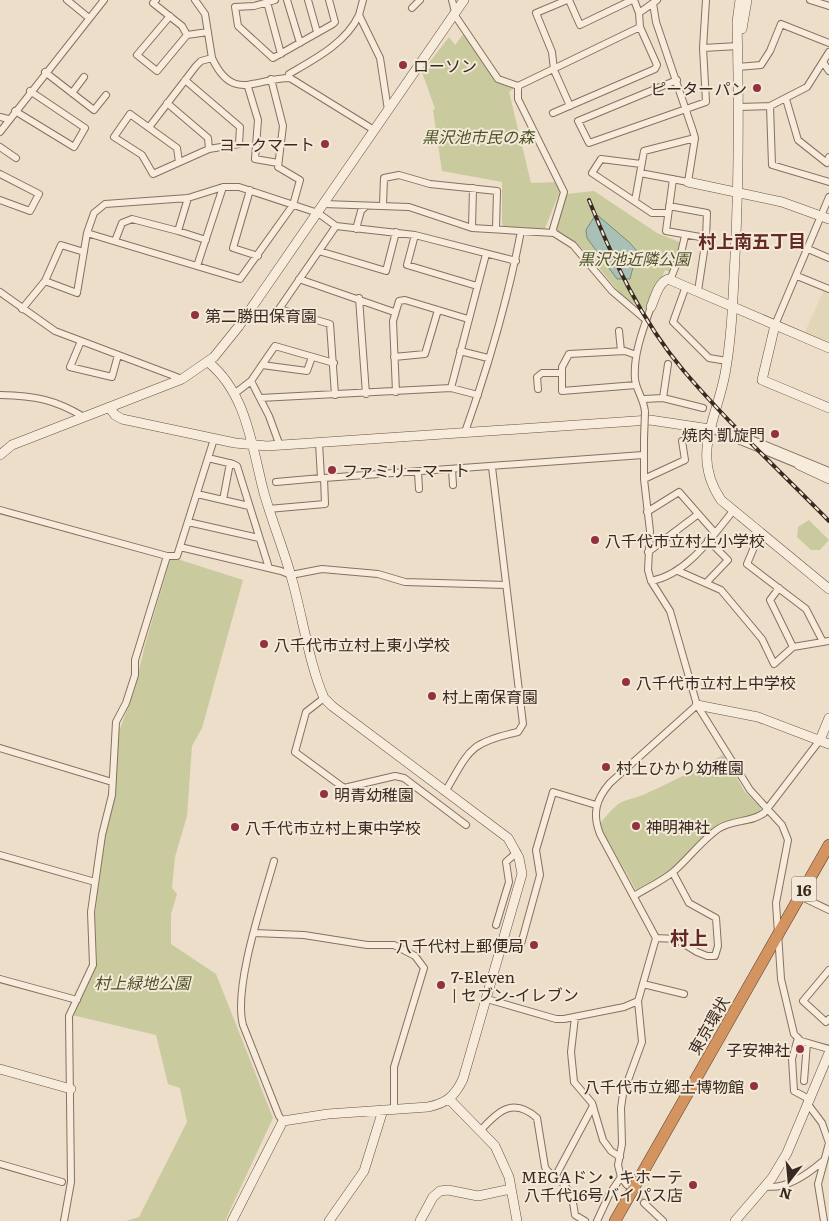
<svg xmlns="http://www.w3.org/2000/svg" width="829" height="1221" font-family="Literata,'Noto Sans JP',serif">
<rect width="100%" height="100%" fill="#ecdec9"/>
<path fill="#e1d6b7" d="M824,290L829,292V342L805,332Z"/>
<path fill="#c9ca9d" d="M464,33L497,81L514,88L509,92L531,183L558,182L560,191L544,231L504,227L502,223V182L442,171L433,110L435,109L422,72L449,37L455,45Z
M594,191L657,233L682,243L671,272L665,270L647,310L625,299L584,250L556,231L567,194Z
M809,520L829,540L820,550H811L797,537L798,527Z
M171,557L243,580L202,728L192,746L187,816L175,857L172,888L177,894L171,914V944L216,974L273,1118L225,1221H126L139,1217L187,1122L180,1088L168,1084L156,1035L72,1015L97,964L95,915L101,851L113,803L119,731L134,692L145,645Z
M723,755L745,792L761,808L759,814L733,819L715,826L675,867L636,890L599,825C604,819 609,812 615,807C623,799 634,799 643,795C670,783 697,769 723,755Z"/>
<path fill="#a9c0b7" stroke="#708f84" d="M596,214L629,242L637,251L630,279H617L587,238L586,230Z"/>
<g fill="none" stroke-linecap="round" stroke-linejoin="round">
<path stroke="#c8baa7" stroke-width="6" stroke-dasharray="6 3" stroke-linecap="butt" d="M632,1190L644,1203"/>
<g stroke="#87705f" stroke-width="8">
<path id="street" d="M67,0L89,18
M156,0L153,3L182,26L187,35
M195,0L205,14L212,58C233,103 255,78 290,78L374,130
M275,0L254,6L235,7L238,26L273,58L333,24L335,22L329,0
M287,0L300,43
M308,0L317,32
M363,0L359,15L380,58L388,110
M452,0L455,12
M567,0L536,13L552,52L554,70L570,106
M569,0L580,25L632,0
M810,0L829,6
M267,2L281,54
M412,8L420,0
M639,13L653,3
M454,14L498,79L518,86L640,27
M170,16L137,55L157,71L187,35L208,32
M703,48L738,46
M823,62L829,71
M738,67L761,65L770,51L781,24L829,43
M45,72L94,110L106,95
M288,78L289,74C315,59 346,43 359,15
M677,80L578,121L589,143L706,102L703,48L706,0
M518,86V99L564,192L553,229L554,233
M248,87L258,120L255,159L278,163
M72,93L84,77
M786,99L798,140L827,163L829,157
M167,103L208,138L209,149
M770,106L772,165L829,182
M739,107L770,106L807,87L829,52
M15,111L74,147L85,128L30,91
M553,113L655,69L657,65L640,27L639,13L634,0
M0,117L8,119
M150,126L196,66L201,61L212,58
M0,132L104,0
M0,147L16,158
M179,162L177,148L130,114L114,137L142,155L153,174L209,149L239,144L240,127L185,80
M641,164L601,159L592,173L652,213H668
M640,173L688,182L695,138L693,131L656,22L653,3L657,0
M0,174L39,194L30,211L0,200
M673,179L666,231L706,238
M250,190L233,248L258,256
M635,201L644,151L695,138
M324,204L409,207L472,228L554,233L573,245L612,291L646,320
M383,205L384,178L399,175L430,184L497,191L496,228
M669,206L707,213L706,238L698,291
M472,228L473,188
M356,229L361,211L366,206
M178,231L206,240
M87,233L240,279L293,205L300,180L278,167L283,126L271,79
M415,235L407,265L477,286
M115,241L122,223L132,219L178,231L188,198
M808,249L829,258
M319,251L386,271L396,232
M197,266L223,187
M797,276L829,289
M299,279L394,312
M670,280L681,253L685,236
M45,281L77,293L87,233L94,213L105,204L188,198L223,187H239L318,213L336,226L415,235L516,261
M686,286L673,322L709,358L727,361
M0,292L55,331L182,379
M359,298L366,394
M22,309L45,281L61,245L84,252
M775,325L829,197
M619,331L621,351
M81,341L70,367L112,377L118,355
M460,351L488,358
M394,357L425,354L438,310
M262,365L307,371L312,357
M251,381L269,416L280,446
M636,385L562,391V367L569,354L625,351L636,355
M451,388L486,254
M538,389L537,377L542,373H562
M396,392L393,321L399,301L405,300L468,319
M234,394L251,381L275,346L334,363
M0,395C35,396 54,399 84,417
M335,395L330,324L279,309L336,226
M260,398L451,388L478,395
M663,398L668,364
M644,399L663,398L703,408
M645,412C644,399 636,390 635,379C633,355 643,329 651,307
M710,429L741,435L829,471
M711,429L799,465
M465,432C488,367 508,299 521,231
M644,439V479L650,531L648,570L651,581L670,611L697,705L750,790L782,825L788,840L776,903L781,979L794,1034L801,1041L829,1049
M208,458L233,464L237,466L269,568
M452,469L453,485
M418,472L419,489
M644,479L685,460L682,441
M276,482L321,478L319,443
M197,494L249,506
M223,500L230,463
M268,509L325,504L324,478L643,455
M0,510L167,556H177L214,439
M647,512L679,492L715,533
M188,522L259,538
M762,534L755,545L747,564L806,609L823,642
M180,547L281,571L291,575L322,569L378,574L405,582L506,585
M648,552L697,515
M678,571L721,590L762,639L774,664L793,647L829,641
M651,581C686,575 712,537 733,511
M706,583L728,560L708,540
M779,588L770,600L793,647
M324,698L306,712L295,752L344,788L395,776L404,778L466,825
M0,748L112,782
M445,792C470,750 468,743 518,732L523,724L492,467
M0,855L95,882
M274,861C263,900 233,987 243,1025L279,1116L283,1121
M634,896C647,888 662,881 673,872C689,858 701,841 718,829C733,819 751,823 764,813L820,740
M806,899L829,910
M496,925L509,882L506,862L517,852
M254,933L304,935L367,945H394L415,956L424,968L394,1067V1110
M656,938L676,939L697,952L707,956H715L718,946L716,918L689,903L673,873
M521,944L540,875L536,850L553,792L596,805
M829,970L803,1001L826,1022L829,1019
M0,979L77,1000
M643,984L684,994
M487,999L556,1019H564L624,1007L638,1001
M575,1017L571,1052L574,1082L592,1103L603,1140L611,1151L620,1157
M798,1038L792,1059L794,1091L809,1099
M804,1081L807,1043
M807,1103L822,1123L829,1143
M481,1130C498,1111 513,1097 537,1118L545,1167C548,1174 555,1176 560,1181C570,1188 574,1204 575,1215L585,1221
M0,1164L62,1182
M555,1177L593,1106
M627,1185L621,1177L618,1165L622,1144L621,1108L623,1094L642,1042L638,1001L656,938L600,834C592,814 596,799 610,783L697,705
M764,1186C785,1191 808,1174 823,1161
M644,1203L663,1221
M64,1221L71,1182L69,1016L93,965L91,912L102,835L112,795L116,722L126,703L135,675V660L167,556
M597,1221L609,1195L621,1177
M824,1221L818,1184L829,1143"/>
</g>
<g stroke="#695142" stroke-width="10">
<path id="secondary" d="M740,0L737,22C739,101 739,179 735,257C733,296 732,336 725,374C716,421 691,455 721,500L829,589
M742,29L747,0
M688,182L782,202L829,219
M651,307C655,298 658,283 668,279L829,348
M775,325L762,380L829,408
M208,362C247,393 252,448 264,493C272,521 283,548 291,576C302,613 309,664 324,698L332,706L508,838L519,858L522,874L463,1079C455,1096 447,1103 428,1107L328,1114L283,1121L232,1221
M109,407L115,415L122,419L235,443L267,446L650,420L710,429
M0,455L12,445L182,379L214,357L239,326L464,0
M799,465L829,479
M697,705L758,717L829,744
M820,740L829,718
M0,1069L71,1089
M450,1100L495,1146L509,1177L517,1221
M329,1221L364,1171L383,1110
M420,1221L433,1197L440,1191L448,1190L478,1196L511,1189
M735,1221L772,1178L787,1153L829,1053"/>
</g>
<g stroke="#563f32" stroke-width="12">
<path id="highway" d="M615,1221L829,845"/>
</g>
<use href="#street" stroke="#f7ecdc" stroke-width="6"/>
<use href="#secondary" stroke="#f7ecdc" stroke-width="9"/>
<use href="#highway" stroke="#d49460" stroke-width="11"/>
<g stroke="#392a21" stroke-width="4">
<path id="rail" d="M589,200C613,260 641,320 683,370C728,423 780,471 829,521"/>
</g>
<use href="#rail" stroke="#f4e9d8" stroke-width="2" stroke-dasharray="5.5" stroke-linecap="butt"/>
<g stroke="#87705f" stroke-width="8" stroke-linecap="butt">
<path id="street-bridge" d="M644,439L645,412"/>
</g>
<use href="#street-bridge" stroke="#f7ecdc" stroke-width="6"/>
</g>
<g fill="#92323e" stroke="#f4e9d8" stroke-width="2">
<circle cx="403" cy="65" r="5"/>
<circle cx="757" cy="88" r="5"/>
<circle cx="325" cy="144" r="5"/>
<circle cx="195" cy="315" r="5"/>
<circle cx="775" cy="434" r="5"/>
<circle cx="332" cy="470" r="5"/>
<circle cx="595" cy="540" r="5"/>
<circle cx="264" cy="644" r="5"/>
<circle cx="626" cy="682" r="5"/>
<circle cx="432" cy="696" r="5"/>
<circle cx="606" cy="767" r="5"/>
<circle cx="324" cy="794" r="5"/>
<circle cx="636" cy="826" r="5"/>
<circle cx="235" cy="827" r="5"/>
<circle cx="534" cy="945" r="5"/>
<circle cx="441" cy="985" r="5"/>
<circle cx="800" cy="1049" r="5"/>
<circle cx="754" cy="1086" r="5"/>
<circle cx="693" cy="1185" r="5"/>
</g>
<g text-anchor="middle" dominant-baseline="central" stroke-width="4" stroke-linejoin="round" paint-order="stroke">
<rect fill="#f4e9d8" stroke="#716358" stroke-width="1" x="791.5" y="876.5" width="25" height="25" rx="4"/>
<g font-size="15" font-weight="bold" fill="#392a21">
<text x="804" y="889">16</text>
</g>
<g font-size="16" fill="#392a21" stroke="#f4e9d8" text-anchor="start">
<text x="413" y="65">ローソン</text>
<text x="747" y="88" text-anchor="end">ピーターパン</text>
<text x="315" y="144" text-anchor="end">ヨークマート</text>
<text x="205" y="315">第二勝田保育園</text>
<text x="765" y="434" text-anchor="end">焼肉 凱旋門</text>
<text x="342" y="470">ファミリーマート</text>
<text x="605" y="540">八千代市立村上小学校</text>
<text x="274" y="644">八千代市立村上東小学校</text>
<text x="636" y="682">八千代市立村上中学校</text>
<text x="442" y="696">村上南保育園</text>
<text x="616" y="767">村上ひかり幼稚園</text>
<text x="334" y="794">明青幼稚園</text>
<text x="646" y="826">神明神社</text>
<text x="245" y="827">八千代市立村上東中学校</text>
<text x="524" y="945" text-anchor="end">八千代村上郵便局</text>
<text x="451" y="976">7-Eleven<tspan x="451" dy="18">| セブン-イレブン</tspan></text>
<text x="790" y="1049" text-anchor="end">子安神社</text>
<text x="744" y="1086" text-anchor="end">八千代市立郷土博物館</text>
<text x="683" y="1176" text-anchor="end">MEGAドン・キホーテ<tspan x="683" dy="18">八千代16号バイパス店</tspan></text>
</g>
<g font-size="16" font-style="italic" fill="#4e5429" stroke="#f4e9d8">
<text x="478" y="136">黒沢池市民の森</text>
<text x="634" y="258">黒沢池近隣公園</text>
<text x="142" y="982">村上緑地公園</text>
</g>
<g font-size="16" fill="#392a21" stroke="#f4e9d8">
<text transform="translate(708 1025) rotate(-60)">東京環状</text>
</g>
<g font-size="18" font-weight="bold" fill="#622a23" stroke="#f4e9d8">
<text x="752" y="240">村上南五丁目</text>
</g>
<g font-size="19" font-weight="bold" fill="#622a23" stroke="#f4e9d8">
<text x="689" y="937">村上</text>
</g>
</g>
<g transform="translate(789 1181) rotate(196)" stroke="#f4e9d8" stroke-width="4" paint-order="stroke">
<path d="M0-4L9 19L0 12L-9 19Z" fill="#392a21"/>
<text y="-8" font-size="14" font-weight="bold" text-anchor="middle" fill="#392a21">N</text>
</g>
</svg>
